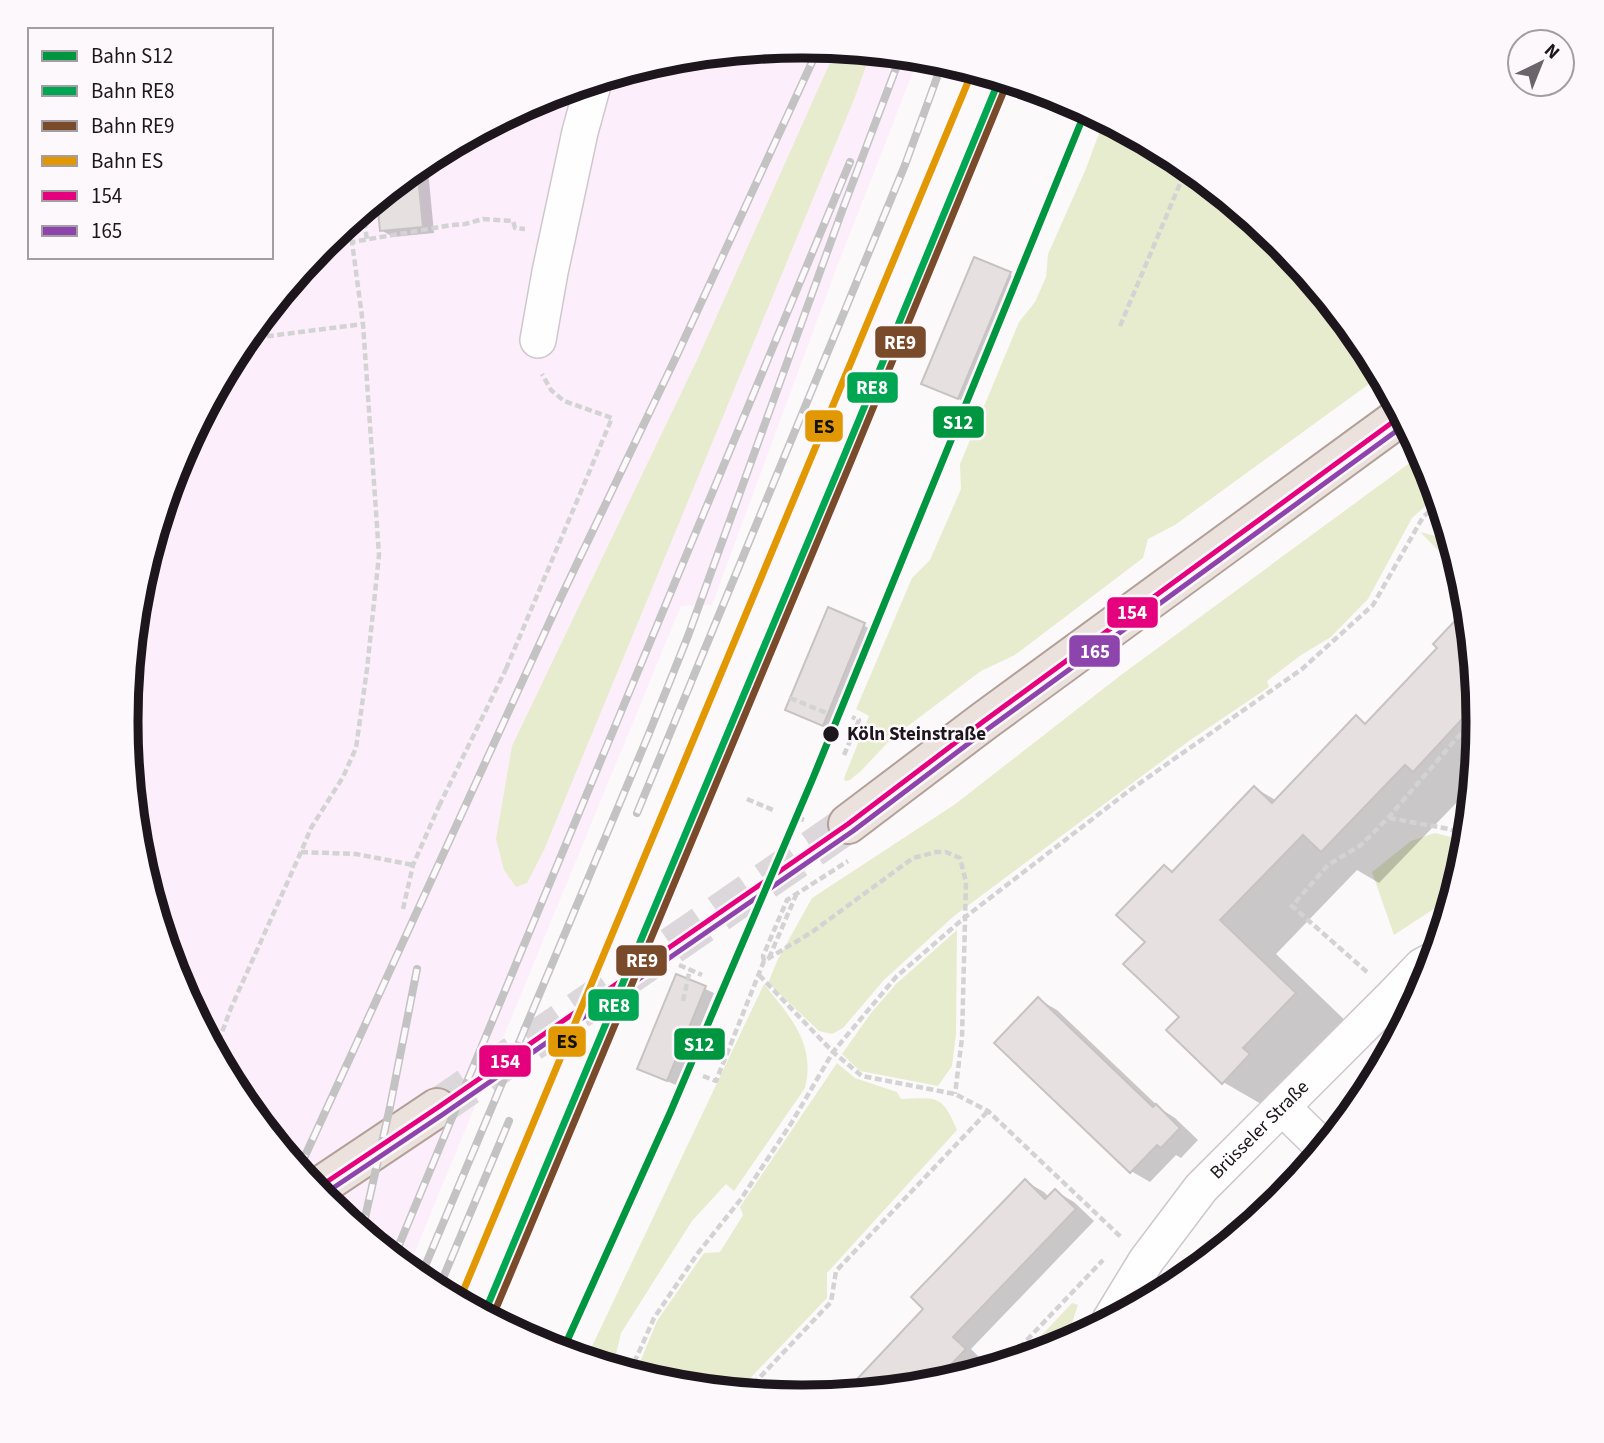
<svg xmlns="http://www.w3.org/2000/svg" width="1604" height="1443" font-family="'Source Sans 3',sans-serif">
<rect width="100%" height="100%" fill="#fcf9fb"/>
<path fill="#fceffb" d="M802,46L919,57L835,272L712,605L681,606L408,1269L324,1199L240,1097L177,980L139,853L126,721L139,589L178,462L240,346L324,243L427,159L544,97L671,58Z"/>
<path fill="#e8ecce" d="M836,49L871,52L855,97L544,850L527,883L516,887L504,870L496,839L512,746L697,360Z
M1104,120L1178,160L1280,244L1364,346L1380,376L1175,525L1148,539L1143,558L1015,655L981,671L892,738L861,771L850,780L845,781L844,778L869,716L856,709L912,578L930,560L961,489L960,464L1019,322L1035,302L1046,277L1048,254L1085,171Z
M1422,454L1427,463L1437,496L1412,518L1368,599L1331,637L1301,655L1267,681L1269,687L1189,741L954,916L884,980L843,1028L832,1034L819,1031L768,983L778,959L812,898L954,805L1121,675Z
M1420,532L1450,540L1460,572Z
M1435,833L1466,841L1465,854L1452,897L1394,935L1372,872L1411,841Z
M957,930L956,1034L952,1066L938,1086L860,1071L842,1054L871,1013L896,984Z
M764,984C790,1017 816,1043 805,1088L734,1191L726,1184L692,1221L621,1333L613,1367L586,1359Z
M837,1063L855,1078L897,1092L901,1099C937,1098 942,1094 957,1130L827,1273V1298L738,1391L670,1384L635,1374L657,1321L704,1253L720,1252L743,1215L740,1207Z
M1072,1303L1078,1305L1065,1344L1020,1358Z"/>
<path fill="#0003" d="M427,159L434,233L393,237L381,230L379,198Z
M974,259L1019,279L968,403L932,388Z
M829,609L873,630L832,730L787,710Z
M1468,620L1478,722L1470,803L1461,798L1379,883L1357,870L1276,954L1352,1027L1280,1115L1223,1082L1181,1017L1147,942L1165,867L1174,872L1255,788L1277,801L1356,718L1367,724Z
M677,976L714,993L676,1085L648,1073Z
M1038,999L1057,1010L1161,1109L1175,1118L1198,1140L1181,1158L1176,1155L1150,1182L1131,1171Z
M1025,1181L1044,1192L1049,1197L1055,1191L1074,1202L1094,1221L971,1349L983,1361L972,1373L933,1385L846,1393L926,1309Z"/>
<path fill="#e7e0e1" stroke="#c9c2c2" stroke-width="2" d="M417,167L423,227L380,231L377,200Z
M974,257L1011,272L958,399L921,384Z
M828,607L865,623L823,726L785,710Z
M1467,608L1476,704L1413,772L1405,765L1321,852L1303,835L1220,920L1296,993L1243,1048L1250,1054L1222,1084L1166,1030L1179,1017L1123,964L1145,942L1116,915L1164,865L1172,872L1254,786L1272,803L1356,715L1365,724L1437,648L1433,644Z
M676,974L706,986L667,1081L637,1069Z
M1038,997L1153,1107L1156,1104L1180,1128L1161,1148L1157,1145L1130,1173L994,1043Z
M1025,1179L1045,1199L1055,1189L1076,1209L953,1337L966,1349L931,1385L844,1393L923,1309L911,1297Z"/>
<g fill="none" stroke-linecap="round" stroke-linejoin="round">
<path stroke="#dbd7da" stroke-width="38" stroke-dasharray="38 19" stroke-linecap="butt" d="M437,1108L848,824"/>
<g stroke="#cdc8cc" stroke-width="38">
<g id="minor">
<path d="M538,340L550,272L580,132L594,81"/>
<path d="M1282,1107L1323,1147"/>
<path id="s1" d="M1110,1320L1146,1261L1201,1188L1394,995L1422,966L1433,960"/>
</g>
</g>
<g stroke="#b2a098" stroke-width="42">
<path id="major" d="M848,824L984,721L1401,416
M316,1189L437,1108"/>
</g>
<path stroke="#d3d3d3" stroke-width="4.5" stroke-dasharray="7 3.5" stroke-linecap="butt" d="M363,211L367,240
M1120,326L1187,167
M246,339L363,324
M506,669L612,418L564,401L551,390L542,374
M790,698L829,714
M844,755L859,720L852,717
M747,799L773,810
M1389,818L1449,829L1467,835
M801,819L804,820
M301,852L356,854L413,865
M403,909L413,865L439,806
M769,958L796,895
M764,961L763,956L787,900L848,861
M679,965L702,975
M1367,972L1292,906L1328,865L1361,845L1388,818L1463,731L1476,743
M759,975L833,1052L862,1076L955,1094L988,1111L1122,1238
M683,1001L690,969
M215,1051L231,1008L301,852L311,828L343,777L356,748L367,669L379,555L363,324L352,242L452,225L465,224L483,219L513,221L515,228L525,229
M703,1076L716,1081L764,961L812,932L913,858L936,852H946L960,858L966,882L962,1038L955,1094
M1005,1363L1103,1260
M630,1372L654,1318L698,1253L741,1199L792,1122L833,1052L896,977L964,918L1130,790L1302,669L1373,605L1423,517L1439,503
M746,1392L831,1302L836,1271L988,1111"/>
<use href="#minor" stroke="#fffefe" stroke-width="35"/>
<use href="#major" stroke="#ece2dd" stroke-width="38"/>
<g stroke="#c3c3c3" stroke-width="8">
<path id="rail" d="M637,813L905,165L943,61
M299,1169L561,597L677,355L819,47
M362,1231L390,1107L417,969
M394,1257L850,162
M420,1278L648,736L688,636L842,211L901,55
M438,1290L509,1121"/>
</g>
<use href="#rail" stroke="#fdf8fc" stroke-width="5" stroke-dasharray="16" stroke-linecap="butt"/>
<path stroke="#d3d3d3" stroke-width="4.5" stroke-dasharray="7 3.5" stroke-linecap="butt" d="M439,806L506,669"/>
<g stroke="#fdf8fc" stroke-width="10">
<path id="bus-1" d="M316,1189L437,1108L848,824L984,721L1401,416"/>
</g>
<g stroke="#fdf8fc" stroke-width="10">
<path id="bus-2" d="M321,1196L442,1115L853,831L989,728L1406,424"/>
</g>
<use href="#bus-1" stroke="#e5007d" stroke-width="5"/>
<use href="#bus-2" stroke="#8e44ad" stroke-width="5"/>
<g stroke="#fdf8fc" stroke-width="12">
<path id="rail-1" d="M562,1352L670,1113L813,778L1086,110"/>
</g>
<g stroke="#fdf8fc" stroke-width="12">
<path id="rail-2" d="M484,1314L844,456L1000,78"/>
</g>
<g stroke="#fdf8fc" stroke-width="12">
<path id="rail-3" d="M492,1318L852,459L1008,81"/>
</g>
<g stroke="#fdf8fc" stroke-width="12">
<path id="rail-4" d="M459,1301L973,70"/>
</g>
<use href="#rail-1" stroke="#009640" stroke-width="7"/>
<use href="#rail-2" stroke="#00a651" stroke-width="7"/>
<use href="#rail-3" stroke="#7a4b2a" stroke-width="7"/>
<use href="#rail-4" stroke="#e19803" stroke-width="7"/>
</g>
<circle fill="#1d161d" stroke="#fdf8fc" stroke-width="2.5" cx="831" cy="734" r="9"/>
<g text-anchor="middle" dominant-baseline="central" stroke-width="5" stroke-linejoin="round" paint-order="stroke">
<g font-size="19" font-weight="bold" fill="#1d161d" stroke="#fdf8fc" text-anchor="start">
<text x="847" y="734">Köln Steinstraße</text>
</g>
<g font-size="19" fill="#1d161d" stroke="#fdf8fc">
<text stroke="none"><textPath href="#s1" startOffset="243">Brüsseler Straße</textPath></text>
</g>
</g>
<path d="M0 0H1604V1443H0ZM801 58H803A663 663 0 0 1 1466 721V722A663 663 0 0 1 803 1385H801A663 663 0 0 1 138 722V721A663 663 0 0 1 801 58Z" fill="#fdf8fc" fill-rule="evenodd"/>
<path fill="none" stroke="#1d161d" stroke-width="9" d="M801 58H803A663 663 0 0 1 1466 721V722A663 663 0 0 1 803 1385H801A663 663 0 0 1 138 722V721A663 663 0 0 1 801 58Z"/>
<g stroke="#fdf8fc" stroke-width="2.5">
<rect x="874" y="325" width="53" height="34" rx="7" fill="#7a4b2a"/>
<rect x="846" y="371" width="53" height="33" rx="7" fill="#00a651"/>
<rect x="932" y="405" width="53" height="34" rx="7" fill="#009640"/>
<rect x="804" y="409" width="40" height="34" rx="7" fill="#e19803"/>
<rect x="1106" y="596" width="53" height="33" rx="7" fill="#e5007d"/>
<rect x="1068" y="634" width="53" height="34" rx="7" fill="#8e44ad"/>
<rect x="615" y="944" width="53" height="33" rx="7" fill="#7a4b2a"/>
<rect x="587" y="988" width="53" height="34" rx="7" fill="#00a651"/>
<rect x="547" y="1025" width="40" height="33" rx="7" fill="#e19803"/>
<rect x="673" y="1027" width="53" height="34" rx="7" fill="#009640"/>
<rect x="478" y="1044" width="54" height="34" rx="7" fill="#e5007d"/>
</g>
<g font-size="19" text-anchor="middle" font-weight="bold" fill="#fff">
<text x="900" y="349">RE9</text>
<text x="872" y="394">RE8</text>
<text x="958" y="429">S12</text>
<text x="1132" y="619">154</text>
<text x="1095" y="658">165</text>
<text x="642" y="967">RE9</text>
<text x="614" y="1012">RE8</text>
<text x="699" y="1051">S12</text>
<text x="505" y="1068">154</text>
</g>
<g font-size="19" text-anchor="middle" font-weight="bold" fill="#111">
<text x="824" y="433">ES</text>
<text x="567" y="1048">ES</text>
</g>
<rect x="28" y="28" width="245" height="231" fill="#fdf8fc" stroke="#a39ea3" stroke-width="2"/>
<rect x="42" y="51" width="35" height="10" fill="#009640" stroke="#a39ea3" stroke-width="2"/>
<text x="91" y="63" font-size="21" fill="#1d161d">Bahn S12</text>
<rect x="42" y="86" width="35" height="10" fill="#00a651" stroke="#a39ea3" stroke-width="2"/>
<text x="91" y="98" font-size="21" fill="#1d161d">Bahn RE8</text>
<rect x="42" y="121" width="35" height="10" fill="#7a4b2a" stroke="#a39ea3" stroke-width="2"/>
<text x="91" y="133" font-size="21" fill="#1d161d">Bahn RE9</text>
<rect x="42" y="156" width="35" height="10" fill="#e19803" stroke="#a39ea3" stroke-width="2"/>
<text x="91" y="168" font-size="21" fill="#1d161d">Bahn ES</text>
<rect x="42" y="191" width="35" height="10" fill="#e5007d" stroke="#a39ea3" stroke-width="2"/>
<text x="91" y="203" font-size="21" fill="#1d161d">154</text>
<rect x="42" y="226" width="35" height="10" fill="#8e44ad" stroke="#a39ea3" stroke-width="2"/>
<text x="91" y="238" font-size="21" fill="#1d161d">165</text>
<g transform="translate(1541 63) rotate(43)"><circle r="33" fill="#fdf8fc" stroke="#a39ea3" stroke-width="2"/>
<path d="M0-5L12 26L0 18L-12 26Z" fill="#6b656b"/>
<text y="-10" font-size="19" font-weight="bold" text-anchor="middle" fill="#1d161d">N</text>
</g>
</svg>
